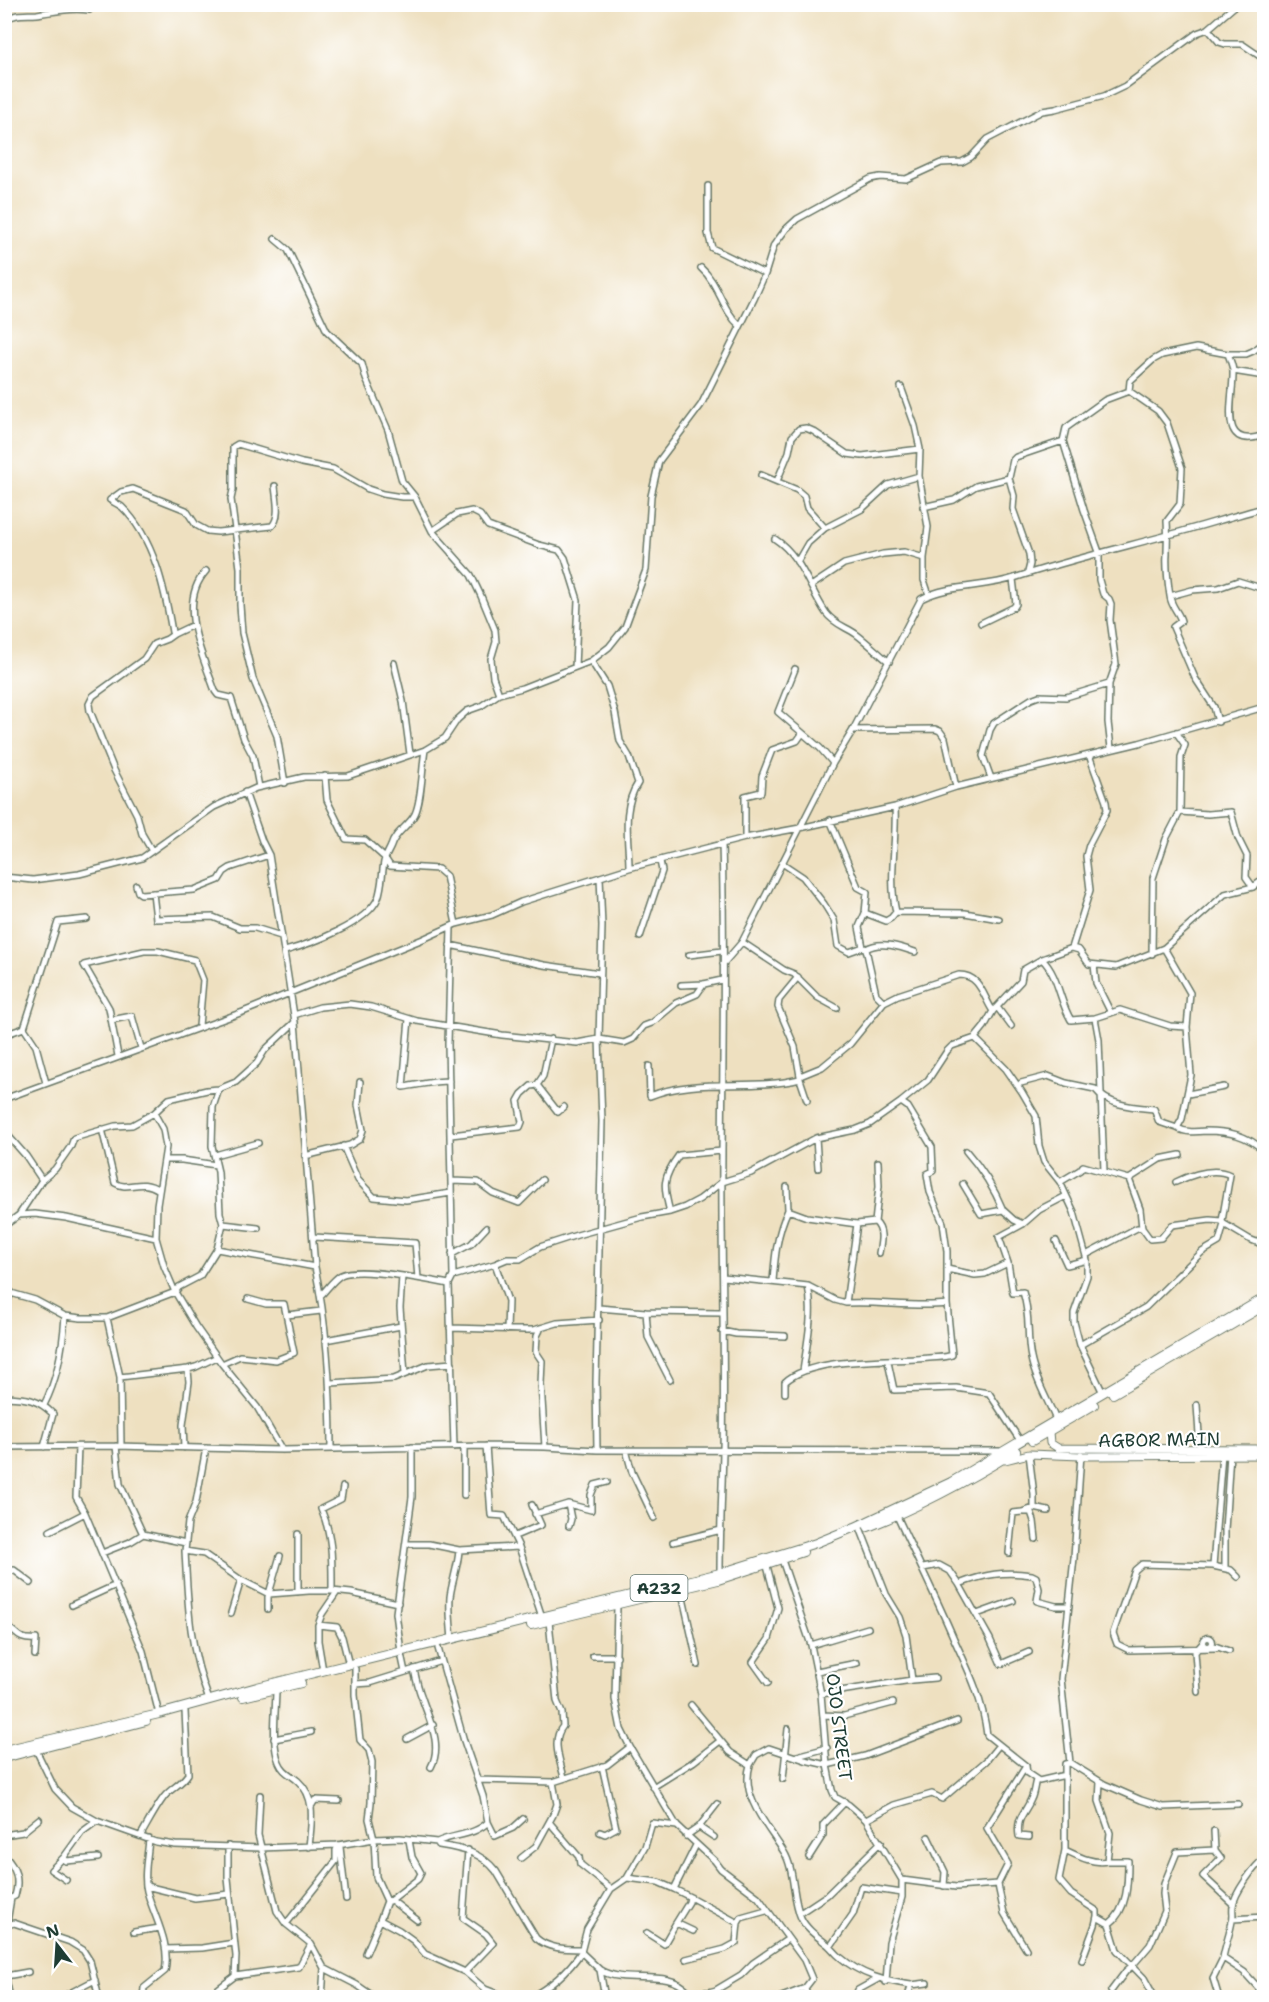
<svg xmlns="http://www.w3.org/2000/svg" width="1269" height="2002" font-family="'Shantell Sans',sans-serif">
<rect width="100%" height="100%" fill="#fff"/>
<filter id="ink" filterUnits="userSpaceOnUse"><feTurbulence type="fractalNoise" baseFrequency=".0167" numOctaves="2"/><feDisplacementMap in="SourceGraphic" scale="12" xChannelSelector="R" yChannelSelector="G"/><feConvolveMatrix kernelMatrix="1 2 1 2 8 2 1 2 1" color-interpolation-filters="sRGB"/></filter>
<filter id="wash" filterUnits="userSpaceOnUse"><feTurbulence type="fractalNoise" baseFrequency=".008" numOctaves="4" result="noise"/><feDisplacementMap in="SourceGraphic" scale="24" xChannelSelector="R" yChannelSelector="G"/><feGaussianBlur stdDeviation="1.35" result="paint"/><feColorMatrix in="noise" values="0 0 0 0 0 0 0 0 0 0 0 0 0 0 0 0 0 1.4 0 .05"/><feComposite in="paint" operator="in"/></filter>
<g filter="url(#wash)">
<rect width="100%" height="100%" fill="#eee0c0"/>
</g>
<g filter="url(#ink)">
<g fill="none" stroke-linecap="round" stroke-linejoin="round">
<g stroke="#677665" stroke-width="8">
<path id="minor" d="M4,20C15,13 25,15 37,14C55,11 70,8 89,10
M1208,29L1219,42L1225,44H1242L1264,59
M708,186V233L712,248L765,274
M275,239L288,250L327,331L362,364L366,379L388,430L402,481L415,497L432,531L471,575L481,596L495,630L496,642L491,659L493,677L499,694
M701,268C719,284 722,310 740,326
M1228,354C1230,360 1233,366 1233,372C1234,399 1216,452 1264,435
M1233,371L1264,376
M901,387L915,426L920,449L919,476L928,527L924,558V580L929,595
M1129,391L1158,411L1167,423L1182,468L1180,504L1167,521C1168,533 1167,542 1167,554C1166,567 1168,583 1170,596C1171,607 1179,612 1181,621L1173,627L1195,678L1214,707L1218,722
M1063,441L1084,510L1099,552V580L1103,594L1109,599L1111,604L1110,620L1116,664L1109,684L1108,722L1111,748
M761,475L797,490L804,496L807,508L825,528
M1009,478L1014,496L1013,509L1029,554L1030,564L1028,572
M777,481L789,452L792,437L799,429L806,428L813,431L847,454L862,456L920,449
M923,507L954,500L976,486L1009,478L1013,460L1016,457L1063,441L1066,428L1105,400L1129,391L1130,381L1153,360L1162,355L1196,348L1228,354H1246L1253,351L1264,343
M432,531L457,514L472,511L480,515L488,526L539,545L559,550L565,558L578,600L575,667
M775,539C801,556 809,588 826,613C834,624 846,627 856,634C868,643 878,653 889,662
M797,562L808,543L825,528L862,509L888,485L919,476
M206,571C176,604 203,656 215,691L218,695L231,698L244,739L253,756L259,787
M811,586L844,564L883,554L904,552L924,558
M1170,596L1192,590L1218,588L1238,581L1264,589
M981,623L1014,607L1016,604L1013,579
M193,625L174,634L172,632C165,590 154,538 122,507C118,504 113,502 110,500L121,492L133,489L186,510L196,525L207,531L218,532L272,526C281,517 276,498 275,486
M591,661L607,686L615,712L620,741L629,756L638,783C621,809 629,839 629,868
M394,663L403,701L410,754
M795,669L778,712L820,748L833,763
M853,730L935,729L940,731L945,738L956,787
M325,776L327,800L346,839L365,840L385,858L390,866L438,869L446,876L456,924
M991,778L983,756L990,730L994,723L1031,699L1039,696L1066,697L1109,684
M285,783L277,736L253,679L242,633L240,605V568L231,499L233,490V447L238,444L302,463L333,469L368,489L383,494L402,497H415
M245,792L262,841L269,855L295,1022L315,1267C327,1326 331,1388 331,1449
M895,807C897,841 888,878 896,912L965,913L999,919
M1180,812L1208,814L1231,812L1238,838L1247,856L1246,877L1253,887
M830,820L858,887L867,892L865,913
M745,838V796L761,792L762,776L772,750L797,741L802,734
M152,851L142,834L137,815L114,770L90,711L89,704L93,696L144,659L154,644L167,639L174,634
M782,863L803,877L824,904L834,920L838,946L849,952L863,947L866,949L876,994L884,1002
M4,877L33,880L79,874L142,858L214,807L256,788L304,777L348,776L425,750L445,738L457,720L467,711L481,706L499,694L522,688L591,661L609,647L625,627L646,570L651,496L659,461L701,405L754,299L765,274L774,245L786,229L797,219L870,179L880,177L906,179L941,163L962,162L971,157L988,139L1042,111L1055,109L1104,96L1125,86L1197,33L1208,29L1237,4
M136,885L138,892L141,894L194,890L219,880L224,872L230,868L269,855
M153,893L156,919L213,917L240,928H255L281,936
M451,927L448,1044L453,1276L449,1284L454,1447
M640,937L662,871L660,861
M742,942L784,970L794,974L817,997L837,1008
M450,945L544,965L600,973
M863,947L859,927L865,913L886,921L891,918L896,912
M1072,948L1090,890L1086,856L1089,845L1104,816L1107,810L1106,802L1089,755
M1164,948L1190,993L1187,1027L1191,1075L1182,1119L1177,1128C1186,1133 1196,1132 1206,1131C1228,1131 1248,1135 1264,1151L1262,1190L1264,1228
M866,949C880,940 901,947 915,952
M285,951C310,944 367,924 378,898C382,887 382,874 384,862C385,857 389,851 391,846C395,832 409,826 415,814C422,800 422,767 425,750
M1152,954L1153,878L1166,839L1180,812L1181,757L1185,745L1176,732
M689,955L722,951
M1042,959L1072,948L1079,950L1089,964L1116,967L1164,948L1225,894L1253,887L1264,879
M723,964L742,942L833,763L853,730L921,599C949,584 984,588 1014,578C1065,561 1116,549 1168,535C1200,527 1232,516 1264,508
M1094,965L1096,983L1111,1013
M798,977L779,1000L778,1007L795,1047L800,1076
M681,985L704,984L722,980
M997,1007L1011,1026
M993,1011L1021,981L1023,970L1042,959C1059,976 1059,1001 1071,1020L1095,1018L1099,1040L1104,1171
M294,1015L320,1007L350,1004L371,1007L417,1021L502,1035L577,1043L599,1039L624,1043L633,1039L644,1026L652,1023L676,1003L697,994L704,984
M1095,1018L1120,1010L1170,1026L1187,1027
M409,1019L403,1087C419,1085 433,1081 449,1081
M111,1020L132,1016L141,1048
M24,1028L58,922L87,919
M4,1035L24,1028L36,1046L46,1083
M975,1038L1006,1069L1022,1092L1036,1116L1039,1146L1044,1162L1060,1182L1074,1212L1087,1260V1276L1074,1313V1322L1080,1345L1103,1393
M118,1056L109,1008L84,965L144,951H158L195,960L203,980L199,1026
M800,1079L807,1100
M1021,1083L1048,1076L1066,1083L1095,1089C1108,1106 1134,1107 1154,1109L1159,1122L1177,1128
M537,1085L558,1112L564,1107
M1188,1094L1224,1087
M4,1099L243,1012L423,939L456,924L492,915L521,902L629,868L745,838L800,828L895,807L956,787L1139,743L1264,707
M154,1113L163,1129L166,1147L157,1205L156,1238L164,1266L175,1292L196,1327L222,1364L257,1407L282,1450
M102,1129L115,1183C129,1192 139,1177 159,1190
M4,1131L26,1156L42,1180
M451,1135L520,1127L522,1122L518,1101L522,1094L531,1086L537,1085L543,1076L551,1039
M816,1138L818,1168
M343,1146L358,1180L374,1197L406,1200L451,1193
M966,1151C981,1168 994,1188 1003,1210
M215,1155L258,1143
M305,1156L350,1145L360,1139L363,1130L358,1105L360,1082
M165,1160H182L216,1165
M1129,1179L1160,1159L1180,1155
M452,1181L478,1182L493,1193L519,1203L542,1180
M1060,1182L1080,1170L1083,1166L1129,1179L1140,1209L1142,1228H1137L1086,1255
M1176,1182C1191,1175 1214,1167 1230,1175L1222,1221
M963,1184L981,1214L1003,1210L1014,1220L1023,1224
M787,1187L788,1210
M670,1212C663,1186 662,1178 679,1155L722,1151
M19,1215L35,1214L66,1218L156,1238
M875,1222L879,1186L878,1162
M223,1224L258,1228
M4,1226L19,1215L42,1180L55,1169L71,1146L74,1138L115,1126L132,1125L154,1113L169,1099L207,1090L219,1089L236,1082L257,1063L265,1050L295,1022
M1142,1228L1150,1239L1161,1238L1172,1225L1210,1220L1222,1221L1223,1223
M314,1237L415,1243L418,1278
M1056,1241L1067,1265L1087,1260
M217,1249L315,1267
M1264,1253L1262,1264L1264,1287
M452,1254L471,1244L486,1228
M495,1264L508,1301L507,1330
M947,1269L975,1275L985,1274L1008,1263
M402,1276L400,1308L405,1374
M453,1276L495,1264L507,1259H520L540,1247L577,1235L642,1217L670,1212L685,1207L700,1199L722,1182L751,1173L816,1138L855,1130L870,1124L901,1102L928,1080L947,1051L952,1046L975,1038L984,1027L993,1011C983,997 981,975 959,975L898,995L884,1002L850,1044L822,1067L800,1076V1079C751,1091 697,1077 650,1096L649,1066
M723,1277L808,1286L835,1300L846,1303L857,1224L875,1222C884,1230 881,1242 879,1253
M773,1281C775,1256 777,1233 788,1210L807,1217L857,1224
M4,1291L35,1300L65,1316L81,1318H107L175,1292L179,1287L200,1276L217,1249L223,1224L220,1213L218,1172L212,1146L213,1107L219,1089
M321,1295C327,1289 334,1279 341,1275C359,1266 428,1280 449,1284
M846,1303C880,1301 915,1308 947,1304
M599,1308L646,1312L722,1313
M4,1311L11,1292
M646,1312L648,1337L670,1380
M287,1315L321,1311
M107,1318L120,1377L121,1446
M450,1328L525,1330H534L557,1323L599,1320
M541,1328L537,1336L536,1352L542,1361L541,1384L545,1447
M722,1331L736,1334L785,1336
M325,1340L401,1326
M1080,1345L1146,1307L1202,1252L1219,1242L1224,1224L1249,1239L1264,1245
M888,1362L894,1390L956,1388L989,1393L1021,1442
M222,1364L240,1356L276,1360L294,1353L284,1304H266L248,1299
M803,1371C807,1344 814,1313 808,1286
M120,1377L188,1369L196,1367L217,1357
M331,1383L394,1379L428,1365L452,1363
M785,1393V1382C813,1356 892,1362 929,1358C937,1357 945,1358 952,1355L947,1304V1251L943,1223L930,1192L927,1174L933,1171L932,1147L908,1107L901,1102
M4,1397C26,1398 37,1398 53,1414L44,1447
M44,1405C58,1378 63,1347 65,1316
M1197,1405L1200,1449
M1056,1420C1048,1400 1035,1380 1031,1358C1026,1335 1031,1317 1023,1292L1013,1293L1008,1263L999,1237L1023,1224L1039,1210L1066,1196
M116,1446L120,1484L143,1534
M486,1446L491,1515L504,1516L519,1547
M4,1447L116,1446L282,1450L486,1446L545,1447L597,1450L999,1451
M78,1447L76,1497L85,1513L143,1651L159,1714
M464,1447V1495
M184,1448L183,1425L189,1382L188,1369
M597,1450L596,1382L602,1121L599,1039L602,926L600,877
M626,1450L632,1472L654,1518
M1081,1454L1074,1558L1061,1679L1070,1763L1065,1764V1850L1059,1880L1071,1894L1097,1911V1917L1109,1924L1117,1950L1144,1978L1155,1998
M568,1504L571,1519L569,1526
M1034,1508L1048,1511
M1024,1512H1031L1034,1521L1036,1539
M535,1514L568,1504L591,1510V1495L595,1485L607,1482
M897,1516C916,1557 936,1597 954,1639C969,1671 983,1700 987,1735L1026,1766L1027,1773L1039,1781L1065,1775
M861,1530L886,1594L900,1617L906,1635L912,1680
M50,1531L85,1513
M298,1534V1592
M515,1536L541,1525L532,1505
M673,1542L721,1530
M407,1544H429L459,1550C458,1567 452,1581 450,1597C449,1612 451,1626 452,1640
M459,1550L519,1547L542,1617
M185,1551L188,1522L196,1502L206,1448
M102,1553L130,1542L143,1534L186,1543
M1009,1553L1013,1513L1022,1512L1034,1508V1495L1029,1454
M782,1560L811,1645L821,1694L827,1765L832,1790L835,1797L849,1805L866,1820L902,1880V1897L889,1942L886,1982
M767,1566L778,1608L769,1639L753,1662L768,1683
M1213,1566L1222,1454
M1225,1567V1530L1230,1454
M923,1568L939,1565L950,1571L959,1584L990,1639L1001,1664L1029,1652
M4,1573L14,1570L31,1583
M720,1573C720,1533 722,1492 723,1451C725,1351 721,1252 722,1152C723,1049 725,947 722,844
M959,1584C985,1574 1004,1571 1032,1575L1036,1577L1039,1589L1037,1601L1056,1606H1069
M681,1589L698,1665
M332,1591C332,1562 333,1536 321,1509L341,1499L343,1487
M72,1605L116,1585
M617,1605L615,1699L621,1729L630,1747L677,1826L715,1861L721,1869L758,1897L804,1960L812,1979L805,1988L808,1998
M268,1609V1597L280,1556
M231,1613L241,1580
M977,1614L1013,1601
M549,1621L557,1701L562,1713L563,1726C551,1740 560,1761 564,1777
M318,1625L322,1614L337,1592
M4,1627C18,1629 14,1641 36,1639L35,1655
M1203.5 1642a4.5 4.5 0 1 1 9 0a4.5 4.5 0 1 1-9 0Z
M811,1645L868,1628
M1215,1646L1229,1651
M1216,1648L1129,1650L1117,1644L1113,1633L1135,1570L1142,1564L1213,1566L1231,1570L1238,1577
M401,1652L396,1613L412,1497V1447
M593,1656H617
M402,1658L405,1672
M355,1669V1695L360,1740L369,1750L372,1762L371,1803L369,1819L374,1839L376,1877L387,1901L380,1920L399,1930L414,1941L425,1954L465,1972L485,1989L503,1996L516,1998
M414,1669C416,1679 418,1688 422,1698C429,1720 443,1745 431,1767
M323,1671L318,1641V1625L337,1627L342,1637L349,1665
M817,1671L857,1663
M355,1684L370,1683L441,1661
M276,1689C276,1710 271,1743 279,1762C283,1772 290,1774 298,1781C317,1798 311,1824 309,1847
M1198,1692L1195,1652L1203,1643
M821,1694L912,1680L935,1678
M209,1700C189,1647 188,1607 185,1551L204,1554L241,1580L269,1594L309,1591H332L351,1593L398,1603
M691,1705L730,1752L750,1765C740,1797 768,1826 784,1852C795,1870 792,1898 801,1918C806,1929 818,1937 827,1944C832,1948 835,1953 840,1957C861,1975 884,1981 911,1985
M823,1715L844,1716L893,1703
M274,1739L311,1732
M407,1739L433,1725
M36,1750L55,1789L72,1807L97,1821L156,1842L175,1845L261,1848L338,1845L374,1839L400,1838L437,1842L439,1845C463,1849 481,1852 496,1871L536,1938C548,1949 565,1949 581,1949
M797,1756L827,1748
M1070,1763L1104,1784L1141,1800L1163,1807L1238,1804
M750,1765L756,1755L769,1748L805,1760L827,1765L865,1756L957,1721
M1026,1766L987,1828L1008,1864L998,1884L999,1890L1004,1913L1026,1949
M783,1779L788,1729
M478,1780L553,1782L607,1765L630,1747
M1100,1782L1099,1801L1110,1833L1107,1861H1128C1128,1882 1128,1910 1109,1924
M653,1787L693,1762L720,1741
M260,1795L258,1835L277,1911L286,1924L311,1944L324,1968L357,1985L376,1998
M312,1805L315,1800L339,1801
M866,1820L894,1805L932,1794L942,1799L986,1761L999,1745
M97,1821L82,1832L64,1857L66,1861L98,1858
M488,1822L495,1836L513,1828L523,1819
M550,1823L579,1857L580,1864L611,1889
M699,1827L714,1837
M1214,1831L1215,1850L1221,1858L1203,1876L1233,1904
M600,1832L605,1834L616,1828L602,1766
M4,1835L23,1832L39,1819
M141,1835C148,1823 155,1809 164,1797C172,1787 181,1785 188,1774L185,1711
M686,1836L699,1827L717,1804
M928,1837L945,1872L944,1886
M1029,1837L1019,1836C1016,1817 1025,1814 1031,1799C1034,1793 1034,1786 1036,1780
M437,1842C454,1834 474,1836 488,1822L483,1796L464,1741L438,1648
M228,1846V1878L236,1956L235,1976
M340,1847L346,1899
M1065,1850C1078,1856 1092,1864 1107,1861
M4,1855C16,1868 20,1879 15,1896L11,1898L4,1940
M64,1857L51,1870L66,1880
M809,1857L823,1835V1825L845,1802
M521,1858L536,1846L553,1815L557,1804L553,1782
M1264,1859C1254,1866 1234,1894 1233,1906C1232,1911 1234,1916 1232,1921C1230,1934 1225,1945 1223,1958L1244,1972L1264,1994
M627,1878L658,1882L674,1889L696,1845
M902,1880L956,1887L998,1884
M146,1886L195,1898L229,1894
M674,1889L690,1897L689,1902L676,1923L693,1931
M690,1897L738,1923
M391,1900L418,1879L421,1873L412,1857L409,1840
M389,1901L391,1900L417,1920
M800,1913L827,1895L881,1842
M1233,1919L1264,1917
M286,1924L336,1861V1850L340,1847L338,1845
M4,1926L14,1923L70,1942L83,1950L90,1961L99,1998
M134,1932L160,1928
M647,1933L664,1944L676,1923
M830,1947L853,1914L861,1887L902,1893
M166,1949L202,1948L234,1943
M366,1953L380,1920
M686,1959L725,1949L736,1943L738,1923L741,1918L766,1911
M1082,1960L1095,1925L1097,1916
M4,1969L10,1998
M600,1970C626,1986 668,1967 689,1992H709L716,1990L741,1975L753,1963L788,1939
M465,1972L493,1943L486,1934L463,1918L468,1850
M6,1976L28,1972
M1111,1991L1126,1971L1132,1966L1150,1945L1165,1911L1163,1894L1164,1884L1177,1852L1215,1850
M66,1995L95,1980
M143,1998L144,1988L165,1971C171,1943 154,1917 147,1891C143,1875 148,1855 149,1839
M206,1998L235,1976L299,1967L311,1944
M322,1998L324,1968
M529,1998C549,1988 569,1971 581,1952
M605,1998L600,1970L581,1952L587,1929L611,1889L627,1878L645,1847L652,1823L677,1826
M779,1998L805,1988
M855,1998L858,1990L878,1979
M908,1998L911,1985L927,1983
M1219,1998L1213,1978L1223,1958"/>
</g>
<g stroke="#677665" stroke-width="9">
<path id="major" d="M1049,1432L1050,1443L1058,1448L1264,1449
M1005,1460L1029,1454L1081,1456L1264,1455"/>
</g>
<g stroke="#677665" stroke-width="10">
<path id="highway" d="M1113,1394L1264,1306
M1032,1441L1094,1405
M868,1527C919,1507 969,1480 1016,1451
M531,1625L718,1580L803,1552
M243,1697L301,1683
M4,1750L159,1714L257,1687L720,1573L816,1543L855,1527L951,1482L1264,1298
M4,1758L146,1721"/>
</g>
<use href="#minor" stroke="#fff" stroke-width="5"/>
<use href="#major" stroke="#fff" stroke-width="7"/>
<use href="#highway" stroke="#fff" stroke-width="8"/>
</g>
</g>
<g text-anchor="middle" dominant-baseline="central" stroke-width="4.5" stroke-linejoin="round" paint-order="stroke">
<rect fill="#fff" stroke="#627771" stroke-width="1.5" x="630.5" y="1575" width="57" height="26" rx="4.5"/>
<g font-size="16" font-weight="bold" fill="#1f3d34">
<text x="659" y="1588">A232</text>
</g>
<g font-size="18" fill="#1f3d34" stroke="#fff">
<text transform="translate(1159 1440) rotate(-1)">AGBOR MAIN</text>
<text transform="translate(839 1727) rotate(83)">OJO STREET</text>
</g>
</g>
<rect width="1269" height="2002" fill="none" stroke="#fff" stroke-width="24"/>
<g transform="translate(57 1945) rotate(343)" stroke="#ffffff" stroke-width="4.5" paint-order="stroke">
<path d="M0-4.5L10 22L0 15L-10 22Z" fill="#1f3d34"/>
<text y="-9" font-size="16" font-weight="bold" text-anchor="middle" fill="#1f3d34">N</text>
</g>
</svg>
